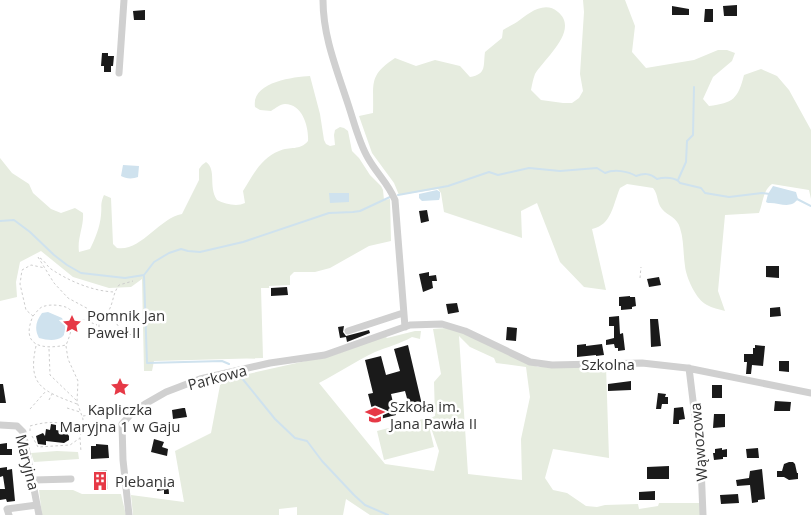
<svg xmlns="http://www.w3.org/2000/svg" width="811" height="515" font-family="'Open Sans',sans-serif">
<rect width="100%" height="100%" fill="#fff"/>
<path fill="#e6ecdf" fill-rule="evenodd" d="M583,0H625L635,26L632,52L646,68L694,60L718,50H727L735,53L732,61L713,77L703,99L709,106C733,103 738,99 744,75L761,69L777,76L789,90L811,130V199L809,190L772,184C763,190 763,203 759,213L725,215L718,291L725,311C719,309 712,308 707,305C696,300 686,277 685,266C683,253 684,240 680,228C677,217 668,216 662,209C656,201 659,196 653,188L627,184L620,188C613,204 612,225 592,229L606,290L584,287L560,262L537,203L521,211L522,238L444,212L441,193L438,189L399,195L394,183L372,153L359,116L373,113C374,83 368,76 395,58L416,66L435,60L460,66L470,77C487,74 483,66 485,52L502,38L503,30C507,27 513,25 517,22C528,14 544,0 558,12C580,30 544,59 535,74C533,79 532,85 531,90L541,100L563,103H572L579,98L583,91L580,74L584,12Z
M310,76L320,114L324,140L326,144L330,146L335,145L334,135L335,130L340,127L344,128L348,131L352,151L359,158L370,175L381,186L383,190L384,200L390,199L391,241L369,246L330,268L315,272H294L290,276V285L269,286V288H261L263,358L154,361L152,371H144L142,279L131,287L109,288L73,277L41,251L20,262L16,282L17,297L0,301V158L12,173L29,184L33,193L51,209L61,213L75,208L83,213C84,227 77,238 79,252L90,249C95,239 100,227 101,215C102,206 100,204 104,195L111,198L113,244L117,248C141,252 159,218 182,214L199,180V169L202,165L206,162C217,170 208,186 217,200C225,204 237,207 245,203L243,191C253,175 261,158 279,151C290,146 300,151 308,141C309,128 303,104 285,104C280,104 276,108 271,111L260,110L255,107C251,82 293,77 310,76Z
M446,328L459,331L538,367L606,366L609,458L553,449L545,478L553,490L567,493L586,506L597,507L605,505L638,504L639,509L658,506L659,503H700L701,515H370L346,499L343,515H297V507L279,509V515H133L131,495L184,502L175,451L211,433L221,380L337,354L385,336L387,338L415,331H421L420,339L412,337C400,344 387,347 375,352C356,361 338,373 319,383L385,464L434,471L439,451L428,419L435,416L434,382L441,374L433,329ZM459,336L470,347L494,358L496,363L526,367L530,397L521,439L522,480L468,474Z
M427,418L434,447L384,460L377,431Z
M57,451L78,452L79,459L34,462L31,453Z
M39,490H73L82,494H121L126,515H42Z"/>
<path fill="#cfe2ee" d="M123,165L139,166L138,177C133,179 126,179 121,176Z
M773,186L796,192L798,199C790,210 779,202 768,203L766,202L768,194Z
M437,190L440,192V197L439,200L422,201L419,198V194Z
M329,193H349V202L330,203Z
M48,312L62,318C73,339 56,343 39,338C34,329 36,321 42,313Z"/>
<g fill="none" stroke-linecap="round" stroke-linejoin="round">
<path stroke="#cfe2ee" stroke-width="2" d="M678,180L686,162L687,141L693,135L694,87
M398,195L448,186L489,172L498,175L529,168L560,171L597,168L605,173C614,169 628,171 636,176C644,173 650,173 657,179C664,177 676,177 680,183L701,188L705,193L729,197L762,193L770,194
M797,199L811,206
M0,221L14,220L30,232L54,255L67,265L81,273L125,278L144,275L154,262L169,253L181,249L188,251L200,252L243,242L329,213L353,212L360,211L390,197
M144,276L147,363L222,361L229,364
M241,377L275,419L295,438L307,441L322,461L354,495L365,505L388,515"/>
</g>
<path fill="#1a1a1a" d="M737,5V16H724L723,6Z
M672,6L689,9V15H672Z
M705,9H713V22H704Z
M145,10V20H134L133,11Z
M102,53H108V56H114L113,66H111V72H104V66H101Z
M427,210L429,221L421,223L419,211Z
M766,266H779V278L766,277Z
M429,272V276L436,275L437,281H432L433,288L423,292L419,274Z
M659,277L661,285L649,287L647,279Z
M287,287L288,295L271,296V288Z
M630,296V297H635L636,306L632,307V309L621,310V306H619V297Z
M457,303L459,312L448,314L446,304Z
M780,307L781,316L770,317V308Z
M619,316L620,334L623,333L625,350L618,351V348H615L614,344L606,345V340L614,338V326H609V317Z
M650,319H658L661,346L651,347Z
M344,326L343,332L346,336L369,330L370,333L347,342L346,337L340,338L338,327Z
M507,327L517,328L516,341L506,340Z
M586,344V346L602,344L604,355L596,356V355L577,357V345Z
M408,345L423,409L411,413L405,391L391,394L396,415L380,419V416L374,417L368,394L373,393L365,360L381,356L386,375L400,371L394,349Z
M755,345L765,346L763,366L752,365L751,374H746L747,362H744V354H753V348H755Z
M779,361H789V372L779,371Z
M631,381V390L608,391V384Z
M0,384H3L6,403H0Z
M712,385H722V398H712Z
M658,393L666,394L665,397H668V404H662L661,409H656Z
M775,401L791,402L790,411H774Z
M683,407L685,419L679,420V424H673L674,408Z
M183,408H185L187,417L173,419L172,410Z
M714,414H725V427L713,428Z
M51,424L56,425V430L66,432L69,436V440L64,443L46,441V445L38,444L36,436L43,433L45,436L46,429L50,430Z
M154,439L164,442L162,447L168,449L167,456L151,452Z
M7,443V449H12V455H0V444Z
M96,444L108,445L109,458L91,459V446H96Z
M722,448V450L727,449V457H723V459L714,460L713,453H715V449Z
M758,448L759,458H747L746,449Z
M789,462H793L795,464L797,473H798V479L789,480L784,477H777V471H782L784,464Z
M669,466V479H647V467Z
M7,467V470L12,469L15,501L7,502L6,499L0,500V489H5L3,476L0,477V468Z
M762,469L765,499L758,500V502L752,503L750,485L737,486L736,480L749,478L750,471Z
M107,470L108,489L96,490L93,478H95V471Z
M163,478H168L169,494H164V490L157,491V483L164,482Z
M655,491V500H639V492Z
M738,494L739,503L721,504L720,495Z"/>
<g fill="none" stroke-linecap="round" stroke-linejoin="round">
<path stroke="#cdcdcd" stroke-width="1" stroke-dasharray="2.5 2.5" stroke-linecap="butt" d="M38,257L54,283L68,298L94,312V316L99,322V327L104,332L117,330L132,335
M40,258C45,261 46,265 51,269C69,281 92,291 114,292
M640,278L641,267
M33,316C37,312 39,307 45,306C51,304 68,305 71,311C76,318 69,339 66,345C42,350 20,346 33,316L26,310L20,284L22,270L31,265L45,268
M72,322L85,320L97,325
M117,330L119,327L108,312C114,302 112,295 119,285L133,281
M36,346C27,386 43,391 77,404
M66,346L68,359L78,381L77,402L83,419L80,438L81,452
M49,349L50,375L77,401
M49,400L52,394
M67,408L80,412
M30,409L46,391
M83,416L97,414V423
M30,431V426C52,420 60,422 82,429
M32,436L38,447L70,445L80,438"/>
<path stroke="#d0d0d0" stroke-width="7" d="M323,0C323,37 337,70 348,104C354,122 359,143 368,158C377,174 388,183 395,200L405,327
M119,73L124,0
M348,331L403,313
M689,368L701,466L703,515
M0,425L17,426L23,432L39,515
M34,480L71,479
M9,515L7,509L37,505
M129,515L123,460L122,424L131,414L145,404L166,392L200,379L270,363L325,355L410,325L442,324L465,331L530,362L552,365L642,363L687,368L811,393"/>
</g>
<defs>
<g id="sight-bare" transform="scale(1.5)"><path d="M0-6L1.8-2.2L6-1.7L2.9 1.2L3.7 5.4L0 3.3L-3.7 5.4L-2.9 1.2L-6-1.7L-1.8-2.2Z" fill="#e63946" stroke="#fff" stroke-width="2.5" paint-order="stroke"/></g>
<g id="school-bare" transform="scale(1.5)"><path d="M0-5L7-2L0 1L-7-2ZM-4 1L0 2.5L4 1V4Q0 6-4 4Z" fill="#e63946" stroke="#fff" stroke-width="2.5" paint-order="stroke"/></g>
<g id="building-bare" transform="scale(1.5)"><path d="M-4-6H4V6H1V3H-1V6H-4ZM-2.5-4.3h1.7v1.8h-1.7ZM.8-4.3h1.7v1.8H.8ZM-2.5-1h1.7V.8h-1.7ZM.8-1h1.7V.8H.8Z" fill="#e63946" stroke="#fff" stroke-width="2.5" paint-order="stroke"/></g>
</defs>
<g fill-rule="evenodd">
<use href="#sight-bare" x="72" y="324"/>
<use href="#sight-bare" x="120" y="387"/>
<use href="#school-bare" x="375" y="415"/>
<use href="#building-bare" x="100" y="481"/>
</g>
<g text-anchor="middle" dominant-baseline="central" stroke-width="5" stroke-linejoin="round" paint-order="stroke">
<g font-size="15" fill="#333" stroke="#fff" text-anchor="start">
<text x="87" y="315">Pomnik Jan<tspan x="87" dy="17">Paweł II</tspan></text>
<text x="390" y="406">Szkoła im.<tspan x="390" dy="17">Jana Pawła II</tspan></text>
<text x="120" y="409" text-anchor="middle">Kapliczka<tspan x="120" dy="17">Maryjna 1 w Gaju</tspan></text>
<text x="115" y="481">Plebania</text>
</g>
<g font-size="15" fill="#333" stroke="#fff">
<text x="608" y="364">Szkolna</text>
<text transform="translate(217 377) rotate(-15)">Parkowa</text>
<text transform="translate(698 442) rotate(-95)">Wąwozowa</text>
<text transform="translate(28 462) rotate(76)">Maryjna</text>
</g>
</g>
</svg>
